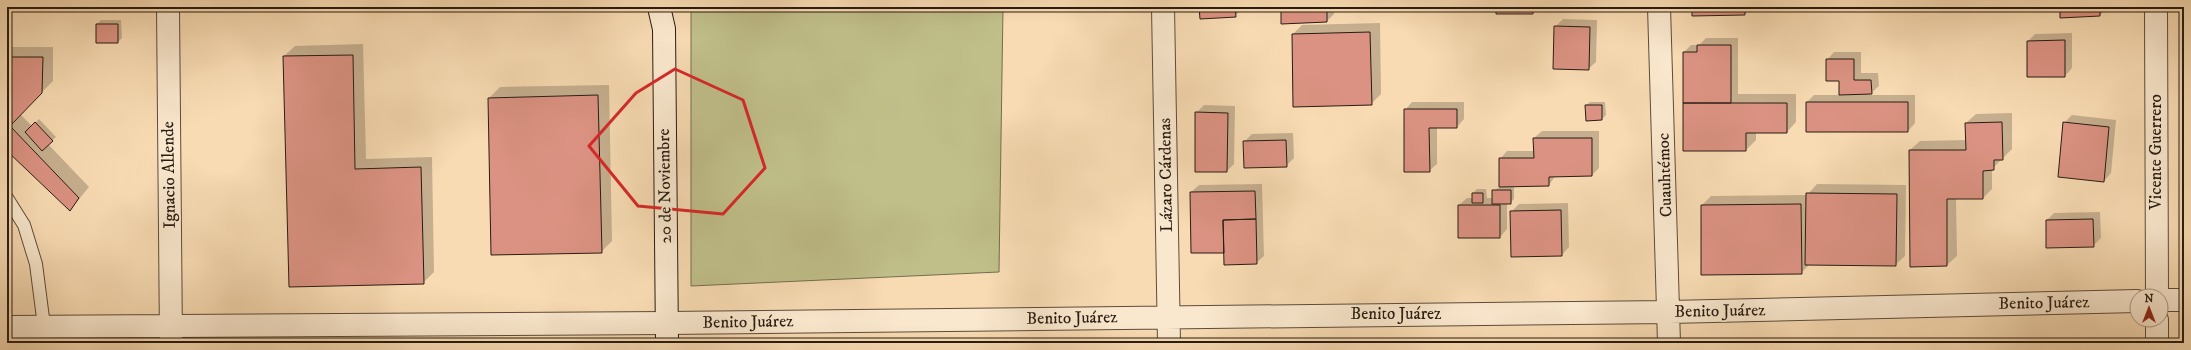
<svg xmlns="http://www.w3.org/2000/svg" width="2191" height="350" font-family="'IM FELL DW Pica',serif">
<rect width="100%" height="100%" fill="#f8dbb3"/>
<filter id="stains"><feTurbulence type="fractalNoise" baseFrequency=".005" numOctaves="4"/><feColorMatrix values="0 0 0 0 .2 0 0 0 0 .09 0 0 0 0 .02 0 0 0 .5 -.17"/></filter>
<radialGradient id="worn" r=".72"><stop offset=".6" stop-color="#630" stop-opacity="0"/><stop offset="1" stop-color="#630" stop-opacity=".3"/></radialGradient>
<path fill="#c0bf8a" stroke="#746e4e" d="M691,7H1003L999,272L691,286Z"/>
<path fill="#0003" d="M1200,7H1243V8L1235,16Z
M1282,7H1334V14L1327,21Z
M1497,7H1536V9L1532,13Z
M1693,7H1752L1745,14L1693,15Z
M2061,7H2107V8L2100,15Z
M1563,19L1597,20L1596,62L1588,69L1555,27Z
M101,20H121L122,38L118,42L97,24Z
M1380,23L1381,94L1371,104L1293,34L1302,25Z
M2072,33V68L2065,76L2028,41L2035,34Z
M1706,38H1738V94H1796V122L1787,132H1756V140L1746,150L1684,52L1691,45H1699Z
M363,44L366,159L432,157L434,272L423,283L284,56L295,46Z
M7,47H53V81L20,114L32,126L39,119L56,137L48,144L89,187L70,210L7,150Z
M1834,52H1861V73H1878L1879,86L1869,95H1915V123L1908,131L1807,102L1814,95H1840V80L1827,60Z
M609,85L612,241L601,252L489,98L500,87Z
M1412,102H1464V119L1457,127H1437V164L1429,171L1405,110Z
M1590,102H1605L1606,115L1602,119L1586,105Z
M1204,105L1235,106L1234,164L1227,171L1196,113Z
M2012,113V149L1992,169V189L1983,198H1956L1957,256L1947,265L1910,150L1920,141L1967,140L1966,123L1976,114Z
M2072,115L2116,120L2111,173L2104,181L2064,123Z
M1542,131H1599V168L1592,175H1556L1549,185H1514V199L1510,203H1507V229L1500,237L1459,205L1467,198H1473V193L1477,189H1486L1487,198H1493V191L1500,187V159L1507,151H1534V138Z
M1293,133L1294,158L1286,166L1244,142L1252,134Z
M1262,184L1264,256L1256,263L1225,252L1191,192L1199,185Z
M1817,184L1906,185L1905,256L1895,265L1810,264L1801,273L1702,205L1711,196L1807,195Z
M1568,203L1569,247L1562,255L1511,212L1519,204Z
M2100,212L2101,238L2093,246L2047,220L2054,213Z"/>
<path fill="#db9282" stroke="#281c13" d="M1199,7H1235L1236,17L1200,19Z
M1281,7H1327V22L1281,24Z
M1496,7H1533V14H1496Z
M1692,7H1745V15L1692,16Z
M2060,7H2100V16L2060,18Z
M96,24H118V43H96Z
M1554,26L1590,27L1589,70L1553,69Z
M1370,32L1372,105L1293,107L1292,34Z
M2065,40V77H2027V41Z
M1697,45H1731V103H1683V52H1697Z
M353,55L355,169L421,167L424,284L289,287L283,56Z
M7,57H43L42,93L10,126L79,198L70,211L7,151Z
M1826,59H1854V80H1871L1872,94L1839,95V81H1826Z
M598,95L602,253L491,255L488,98Z
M1806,102H1908V132H1806Z
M1683,103H1787V133H1746V151H1683Z
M1585,105H1602V120L1586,121Z
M1404,109H1457V128H1429L1430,172H1404Z
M1195,112L1228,113L1227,172H1195Z
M35,122L53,141L42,151L25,132Z
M2002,122L2003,160H1994V170L1983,171V199H1947V266L1910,267L1909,150H1966L1965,123Z
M2063,122L2109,127L2104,182L2058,177Z
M1533,138H1592V176L1549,177V186L1499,187V158H1534Z
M1286,140L1287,167L1244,168L1243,141Z
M1492,190H1511V204H1492Z
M1255,191L1256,219L1223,220L1224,253H1191L1190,192Z
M1472,193H1483V203H1472Z
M1806,193L1897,194L1896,266L1805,265Z
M1801,204L1802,274L1701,275V205Z
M1458,205H1500V238H1458Z
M1561,210L1562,256L1511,257L1510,211Z
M1256,219L1257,264L1224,265L1223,220Z
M2093,219L2094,247L2046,248V220Z"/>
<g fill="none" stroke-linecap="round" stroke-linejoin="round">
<g stroke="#5c4c3b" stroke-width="14">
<path id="service" d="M7,198L24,225L36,264L44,326"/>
</g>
<g stroke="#5c4c3b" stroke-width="24">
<path id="minor" d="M168,7L171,343
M1163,7L1169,343
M1659,7L1669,343
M2156,7L2157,296
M2161,300H2184
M2157,320V343
M7,327L667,323L1669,312L2137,301"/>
</g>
<g stroke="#281c13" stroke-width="24">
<path id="secondary" d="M659,7L664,29L667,343"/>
</g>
<use href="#service" stroke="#fae8ce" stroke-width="12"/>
<use href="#minor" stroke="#fae8ce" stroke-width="22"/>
<use href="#secondary" stroke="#fae8ce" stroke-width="22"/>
</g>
<path fill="none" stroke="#d62828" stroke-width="3" stroke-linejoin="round" d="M675,69L743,100L765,168L723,214L638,206L589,146L636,93Z"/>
<g text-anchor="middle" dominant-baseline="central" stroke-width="3.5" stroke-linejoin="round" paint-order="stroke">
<g font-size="17" fill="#281c13" stroke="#fae8ce">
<text transform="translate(2156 152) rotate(-90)">Vicente Guerrero</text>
<text transform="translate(169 175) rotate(-91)">Ignacio Allende</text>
<text transform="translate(1166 175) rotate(-91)">Lázaro Cárdenas</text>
<text transform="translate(1665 175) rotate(-92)">Cuauhtémoc</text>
<text transform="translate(665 186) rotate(-91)">20 de Noviembre</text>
<text transform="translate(2044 303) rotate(-1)">Benito Juárez</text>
<text transform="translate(1720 311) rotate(-1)">Benito Juárez</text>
<text x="1396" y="314">Benito Juárez</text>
<text transform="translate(1072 318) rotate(-1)">Benito Juárez</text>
<text transform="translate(748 322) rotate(-1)">Benito Juárez</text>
</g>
</g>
<rect width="2191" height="350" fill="none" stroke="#f8dbb3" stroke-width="24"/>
<rect x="8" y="8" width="2175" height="334" fill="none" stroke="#281c13" stroke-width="2"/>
<rect x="12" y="12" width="2167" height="326" fill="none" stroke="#281c13"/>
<g transform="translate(2149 308)"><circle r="19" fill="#fae8ce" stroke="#a69683"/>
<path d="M0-3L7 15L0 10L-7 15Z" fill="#8f2418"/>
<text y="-6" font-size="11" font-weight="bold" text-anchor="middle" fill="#281c13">N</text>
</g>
<rect width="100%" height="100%" filter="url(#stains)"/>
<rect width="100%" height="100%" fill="url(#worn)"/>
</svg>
